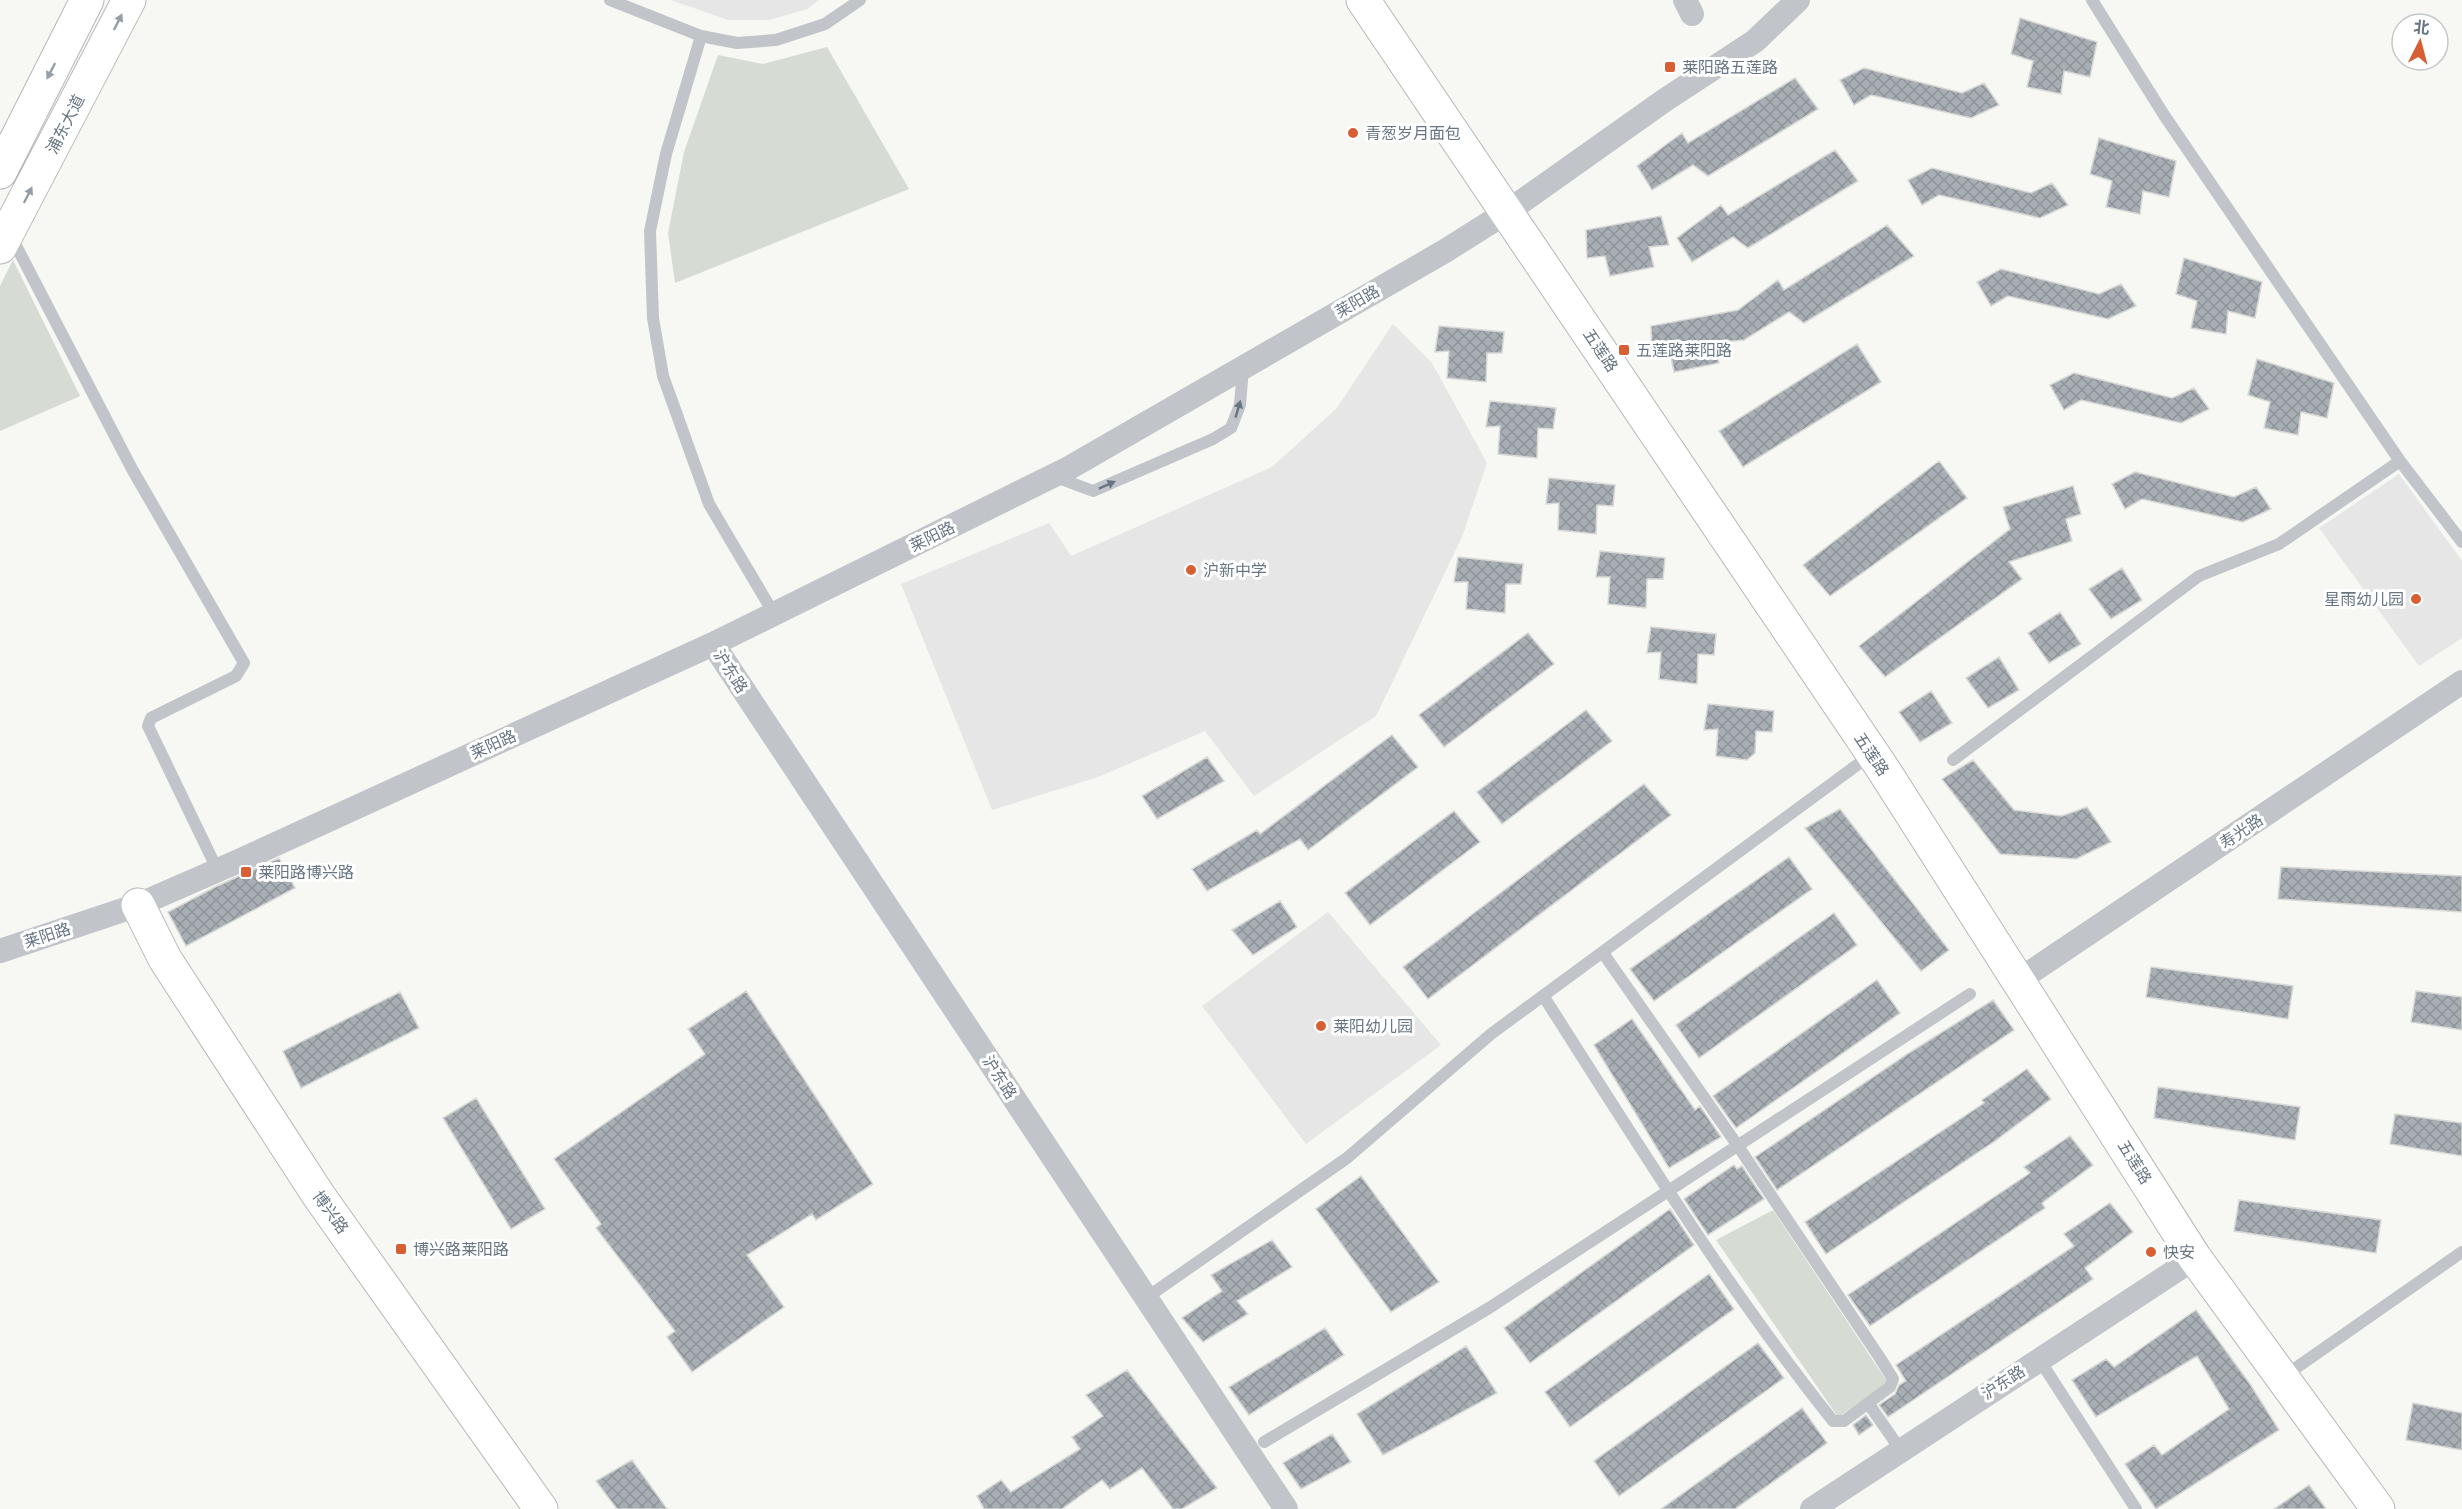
<svg xmlns="http://www.w3.org/2000/svg" width="2462" height="1509" font-family="Inter,'Noto Sans SC',sans-serif">
<defs>
<pattern id="building-cross-hatch" width="8" height="8" patternUnits="userSpaceOnUse" patternTransform="scale(1.5)"><rect width="8" height="8" fill="#a8afb4"/><path d="M0 0l8 8M0 8l8-8" fill="none" stroke="#8d9398"/></pattern>
</defs>
<rect width="100%" height="100%" fill="#f7f7f4"/>
<path fill="#e5e6e5" d="M671,0H819L807,9L769,20H728Z
M1393,324L1432,363L1487,463L1462,537L1376,716L1254,796L1205,731L1098,777L992,810L901,584L1049,523L1071,556L1272,467L1337,408Z
M2399,474L2462,561V638L2419,666L2319,528Z
M1328,912L1441,1045L1306,1144L1202,1006Z"/>
<path fill="#d6dcd4" d="M827,47L909,189L675,283L668,233L684,152L718,55L763,64Z
M13,260L80,396L0,431V286Z
M1773,1210L1888,1383L1838,1417L1716,1240Z"/>
<path fill="url(#building-cross-hatch)" stroke="#d8d8d7" stroke-width="1.5" d="M2020,18L2097,42L2090,77L2064,71L2061,94L2027,87L2033,61L2011,54Z
M1864,68L1962,93L1984,83L1999,105L1971,118L1871,95L1854,105L1840,80Z
M1795,78L1818,109L1708,176L1693,165L1652,190L1637,166L1682,133L1688,143Z
M2099,138L2176,161L2169,197L2143,191L2140,214L2106,207L2112,181L2090,174Z
M1835,150L1858,181L1748,248L1733,237L1692,262L1677,238L1721,205L1728,215Z
M1932,168L2031,193L2052,183L2068,205L2040,218L1939,195L1922,205L1908,180Z
M1661,216L1669,245L1649,247L1654,267L1610,276L1605,256L1587,258L1586,230Z
M1887,225L1914,256L1804,323L1789,312L1744,340L1713,343L1719,363L1674,372L1670,352L1652,354L1651,326L1738,310L1778,280L1784,290Z
M2184,258L2262,282L2255,318L2228,311L2226,334L2191,328L2197,301L2176,294Z
M2001,269L2099,294L2121,284L2136,306L2108,319L2008,296L1991,306L1977,282Z
M1439,326L1504,332L1502,353H1487L1486,382L1447,378L1449,351L1435,352Z
M1857,344L1881,382L1743,467L1719,431Z
M2257,359L2334,383L2327,418L2301,412L2298,435L2264,428L2270,402L2248,395Z
M2074,373L2172,398L2194,388L2209,409L2181,423L2081,400L2064,410L2050,385Z
M1490,401L1556,408L1553,429L1538,428L1537,458L1498,454L1500,426L1486,427Z
M1939,461L1967,498L1830,596L1803,565Z
M2135,472L2234,497L2256,487L2271,509L2243,522L2142,499L2125,509L2112,484Z
M1549,478L1615,485L1613,506L1597,505L1596,534L1558,530L1559,503L1546,504Z
M2073,486L2081,514L2066,519L2072,541L2009,562L2022,579L1885,677L1859,646L2010,529L2003,507Z
M1600,551L1665,558L1663,579H1647L1646,608L1608,604L1610,577H1596Z
M1458,557L1523,564L1521,584H1506L1505,613L1466,609L1468,582H1454Z
M2122,568L2142,600L2111,619L2089,589Z
M2060,612L2081,644L2049,663L2028,633Z
M1651,627L1716,634L1714,655L1698,654L1697,684L1659,679L1661,652L1647,653Z
M1528,633L1554,664L1444,747L1419,715Z
M1999,657L2019,690L1988,708L1966,678Z
M1931,691L1952,723L1920,742L1899,712Z
M1708,704L1774,711L1772,732L1756,731L1755,753L1747,760L1716,756L1718,729L1704,730Z
M1586,710L1612,741L1502,824L1477,792Z
M1392,735L1418,767L1308,850L1300,839L1207,891L1192,869L1257,830L1260,834Z
M1207,757L1224,781L1157,819L1142,796Z
M1973,760L2014,810L2062,816L2087,807L2111,842L2076,859L2000,854L1942,779Z
M1644,784L1671,815L1428,999L1403,967Z
M1840,809L1949,950L1921,971L1805,828Z
M1454,811L1480,842L1370,925L1345,893Z
M1789,857L1812,889L1654,1001L1630,969Z
M279,858L295,888L186,946L168,912L215,887Z
M2281,867L2462,876V912L2278,899Z
M1280,901L1297,927L1253,955L1232,930Z
M1834,913L1857,945L1699,1058L1676,1025Z
M2151,967L2293,986L2288,1019L2146,997Z
M1877,980L1900,1013L1736,1128L1713,1096Z
M746,991L873,1184L816,1220L812,1214L747,1255L784,1307L692,1372L667,1337L675,1331L596,1228L601,1224L554,1159L705,1054L688,1029Z
M2416,991L2462,997V1030L2411,1022Z
M400,992L419,1028L301,1088L283,1051Z
M1993,1000L2014,1030L1777,1190L1755,1157L1909,1053Z
M1632,1019L1695,1110L1700,1106L1721,1137L1669,1168L1594,1045Z
M2027,1069L2051,1099L1995,1141L1826,1254L1805,1222L1984,1103L1982,1100Z
M2158,1087L2300,1107L2295,1140L2154,1118Z
M476,1098L545,1209L511,1229L443,1118Z
M2395,1114L2462,1123V1156L2390,1144Z
M2070,1136L2093,1165L2042,1203L2045,1208L1870,1326L1848,1295L2030,1173L2024,1167Z
M1734,1165L1737,1169L1742,1166L1764,1199L1708,1235L1684,1199Z
M1361,1176L1439,1282L1391,1312L1316,1209Z
M2239,1200L2381,1220L2376,1253L2234,1231Z
M2110,1203L2133,1232L2085,1268L2093,1279L1888,1417L1879,1405L1895,1394L1899,1385L1906,1381L1896,1365L2074,1246L2064,1234Z
M1670,1209L1694,1245L1530,1363L1504,1328Z
M1272,1240L1292,1267L1237,1301L1248,1314L1203,1342L1182,1318L1222,1291L1211,1275Z
M1709,1274L1734,1309L1570,1427L1545,1392Z
M2196,1310L2250,1384L2279,1430L2156,1509L2125,1464L2154,1445L2162,1455L2229,1409L2197,1356L2096,1417L2072,1380L2106,1359L2114,1367Z
M1325,1328L1344,1355L1249,1415L1229,1387Z
M1758,1343L1784,1378L1619,1496L1594,1461Z
M1466,1346L1497,1393L1383,1455L1357,1414Z
M1127,1370L1217,1488L1182,1509H1173L1142,1468L1110,1489L1102,1480L1062,1509H984L977,1496L1001,1480L1011,1492L1080,1449L1072,1437L1103,1416L1086,1395Z
M2413,1403L2462,1413V1450L2406,1440Z
M1802,1408L1827,1443L1735,1509H1661Z
M1866,1415L1873,1425L1859,1435L1853,1425Z
M1332,1434L1351,1462L1301,1489L1283,1463Z
M632,1460L667,1509H617L596,1481Z
M2309,1485L2326,1509H2274Z"/>
<g fill="none" stroke-linecap="round" stroke-linejoin="round">
<g stroke="#b3b8bc" stroke-width="35">
<path id="secondary" d="M1363,0L1883,769L2195,1258L2378,1509
M138,905L165,959L319,1196L541,1509"/>
</g>
<g stroke="#b4b8bc" stroke-width="35">
<path id="primary" d="M0,172L87,0
M0,247L129,0"/>
</g>
<path stroke="#c1c4c8" stroke-width="12" d="M610,0L701,36L737,43L776,40L825,24L860,0
M2092,0L2164,115L2400,461L2462,542
M701,36L666,154L650,231L653,318L663,376L709,504L774,614
M11,236L132,469L244,663L236,676L151,718L148,726L217,869
M1053,476L1093,491L1213,439L1231,428L1240,405L1243,368
M1953,760L2199,576L2279,544L2400,461
M1544,997C1636,1141 1726,1287 1833,1421H1844L1890,1387L1893,1379L1880,1358L1738,1146L1603,953
M1146,1298L1347,1158L1491,1034L1872,754
M2039,1359L2136,1509
M2283,1377L2462,1252
M1868,1403L1900,1449
M1264,1442L1489,1308L1970,994"/>
<path stroke="#c1c4c8" stroke-width="24" d="M1685,0L1692,14
M713,644L1286,1509
M0,951L138,905L241,860L713,644L1069,468L1445,251L1507,212L1665,100L1755,41L1798,0
M2019,980L2462,682
M1812,1509L2195,1258"/>
<use href="#secondary" stroke="#fff" stroke-width="33"/>
<use href="#primary" stroke="#fff" stroke-width="33"/>
</g>
<defs><path id="oneway-solid" d="M-6-.8H1V-3.2L6.5 0L1 3.2V.8H-6Z" transform="scale(1.5)"/></defs>
<g fill="#959fa8">
<use href="#oneway-solid" transform="translate(118 22) rotate(-63)"/>
<use href="#oneway-solid" transform="translate(51 71) rotate(117)"/>
<use href="#oneway-solid" transform="translate(28 195) rotate(-63)"/>
</g>
<g fill="#687683">
<use href="#oneway-solid" transform="translate(1238 409) rotate(-74)"/>
<use href="#oneway-solid" transform="translate(1107 485) rotate(-24)"/>
</g>
<g fill="#d85f33" stroke="#fff" stroke-width="2">
<rect x="1664" y="61" width="12" height="12" rx="3"/>
<circle cx="1353" cy="133" r="6"/>
<rect x="1618" y="344" width="12" height="12" rx="3"/>
<circle cx="1191" cy="570" r="6"/>
<circle cx="2416" cy="599" r="6"/>
<rect x="240" y="866" width="12" height="12" rx="3"/>
<circle cx="1321" cy="1026" r="6"/>
<rect x="395" y="1243" width="12" height="12" rx="3"/>
<circle cx="2151" cy="1252" r="6"/>
</g>
<g text-anchor="middle" dominant-baseline="central" stroke-width="6" stroke-linejoin="round" paint-order="stroke">
<g font-size="16" fill="#687683" stroke="#fff" text-anchor="start">
<text x="1682" y="67">莱阳路五莲路</text>
<text x="1365" y="133">青葱岁月面包</text>
<text x="1636" y="350">五莲路莱阳路</text>
<text x="1203" y="570">沪新中学</text>
<text x="2404" y="599" text-anchor="end">星雨幼儿园</text>
<text x="258" y="872">莱阳路博兴路</text>
<text x="1333" y="1026">莱阳幼儿园</text>
<text x="413" y="1249">博兴路莱阳路</text>
<text x="2163" y="1252">快安</text>
</g>
<g font-size="16" fill="#687683" stroke="#fff">
<text transform="translate(65 124) rotate(-63)">浦东大道</text>
<text transform="translate(1357 301) rotate(-30)">莱阳路</text>
<text transform="translate(1601 350) rotate(56)">五莲路</text>
<text transform="translate(932 536) rotate(-26)">莱阳路</text>
<text transform="translate(731 671) rotate(57)">沪东路</text>
<text transform="translate(493 744) rotate(-24)">莱阳路</text>
<text transform="translate(1872 754) rotate(56)">五莲路</text>
<text transform="translate(2241 831) rotate(-34)">寿光路</text>
<text transform="translate(47 935) rotate(-18)">莱阳路</text>
<text transform="translate(1000 1077) rotate(57)">沪东路</text>
<text transform="translate(2135 1162) rotate(58)">五莲路</text>
<text transform="translate(331 1212) rotate(54)">博兴路</text>
<text transform="translate(2003 1382) rotate(-33)">沪东路</text>
</g>
</g>
<g transform="translate(2420 42) rotate(6)"><circle r="28" fill="#ffffff" stroke="#c3c8cd" stroke-width="1.5"/>
<path d="M0-4.5L10 22L0 15L-10 22Z" fill="#d85f33"/>
<text y="-9" font-size="16" font-weight="bold" text-anchor="middle" fill="#687683">北</text>
</g>
</svg>
